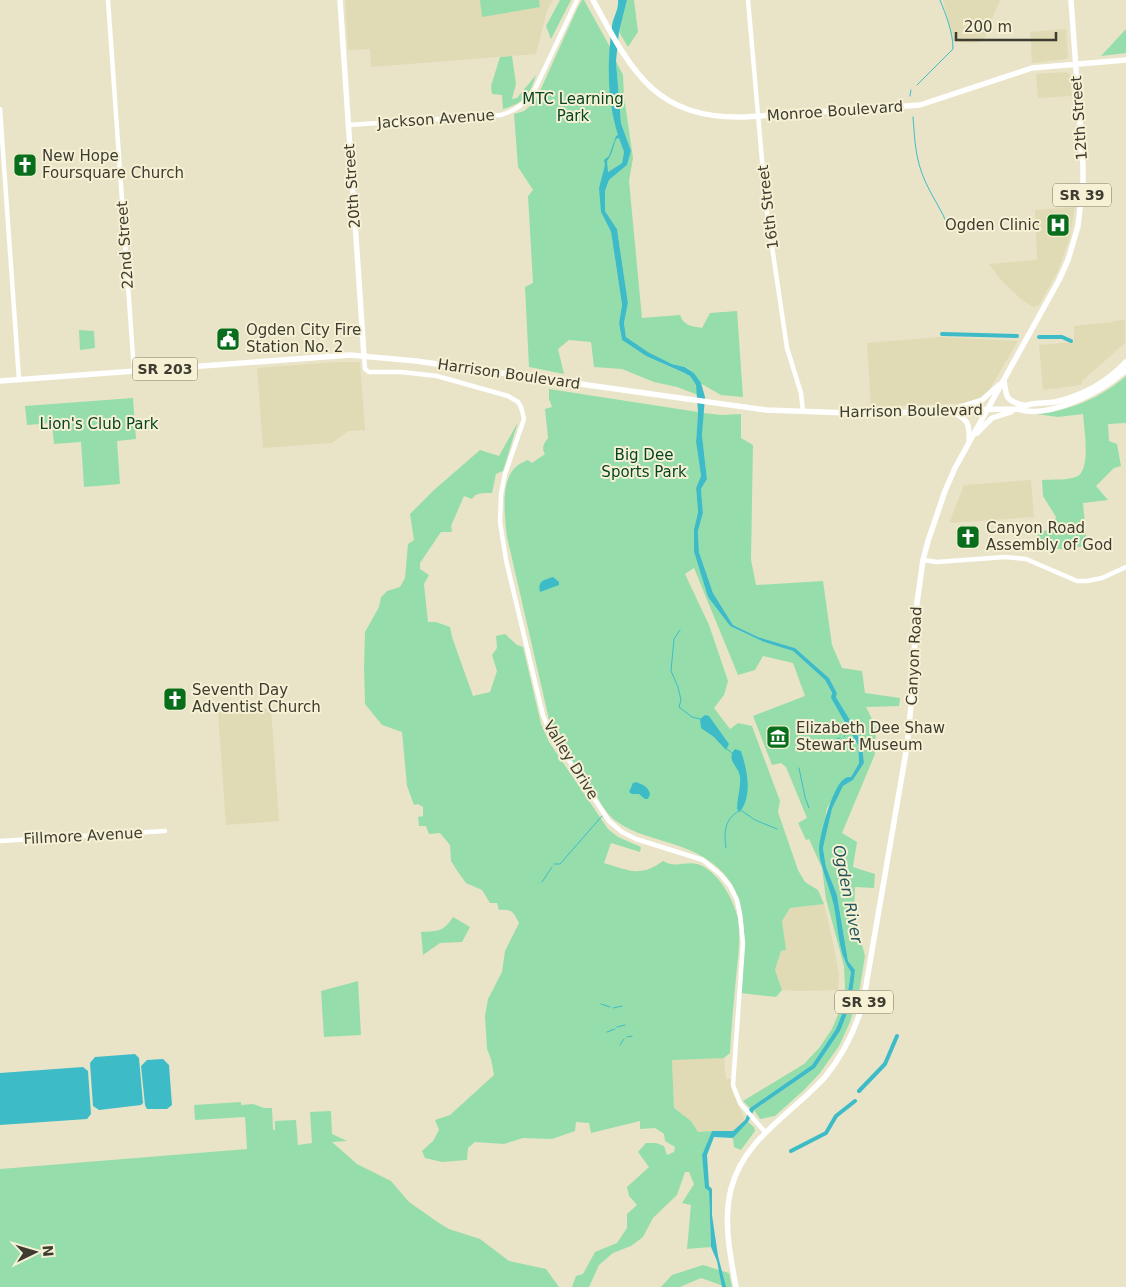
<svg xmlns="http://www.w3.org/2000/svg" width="1126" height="1287" font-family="'DejaVu Sans',sans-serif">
<rect width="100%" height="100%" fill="#e9e4c7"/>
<path fill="#e0dab5" d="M345,0H553L547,11L536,54L371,67L370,49L348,50Z
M943,0H1000L984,39L979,42L970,43L953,41Z
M1066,29L1068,56L1067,59L1032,63L1030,32Z
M1066,72L1070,74L1072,96L1038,98L1036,74Z
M1075,207L1070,237L1058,271L1039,305L1033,307L1022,300L1001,280L989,264L1037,260L1035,210Z
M1125,320V343L1082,381L1081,385L1043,390L1039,345L1074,342V326L1113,322V321Z
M940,337L1018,341L988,392L983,398L968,403L871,407L867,343Z
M336,362H360L365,430L348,431L332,443L263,448L257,368Z
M1031,480L1034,517L951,523L950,521L964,485Z
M271,708L279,821L226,825L218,712Z
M824,904L833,942L839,975L838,990L798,991L782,990L775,970L781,951L785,950L782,921L790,908Z
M724,1058L726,1079H731L732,1091L745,1120L733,1131L698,1132L691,1121L674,1108L672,1059Z"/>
<path fill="#95deab" d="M480,0H539L540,7L482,17Z
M560,0H571L551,39L546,26Z
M582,0H584L610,47V90L614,121L624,152L622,163L603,175L601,212L611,232L622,305L619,323L622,340L646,356L690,376L696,385L698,395L677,387L654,382L622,369L594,367L591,342L569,340L558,349L564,374L529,367L525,287L533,283L528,196L533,190L518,167L514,114L524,111L535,102L577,9Z
M627,0H634L638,32L628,47L619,32Z
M1126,29V53L1101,56Z
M512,56L516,84L512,99L517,98L536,75C530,95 524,103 503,109L502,95L492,94L491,86L500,57Z
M616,61L623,75L624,96L633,158L629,181L642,318L680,315C684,326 692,326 702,328L710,313L737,311L743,397L721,395L700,383L694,373L686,367L672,364L648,352L626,337L624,323L628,303L617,229L605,211V191L609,180L627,165L631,151L621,123Z
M79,330L94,331L95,348L80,350Z
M1126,376V423L1108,424L1109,441L1117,444L1121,466L1114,468L1096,486L1108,500L1083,503L1087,546L1062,549H1038L1035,543L1039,532L1052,529L1056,517L1043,496L1042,480C1052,479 1069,481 1078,476C1091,467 1084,429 1083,414L1058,417L1036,414C1069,411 1101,398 1126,376Z
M549,389L698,412L696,442L701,476L696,488L698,512L694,529V552L708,597L730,626L764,642L793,651L825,680L858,745L859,763L851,777L844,779L827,808L819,849L822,868L832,896L845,962L851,972L846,1004L836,1029L812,1065L750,1108L743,1101L804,1064L819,1048L832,1029L840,1010L845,988L844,966L826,899L822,868L809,839L806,840L798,823L807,818L786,767L781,763L772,765L753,716L805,696L793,663L763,656L755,670L738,675L694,568L685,574L709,625L728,681L724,695L714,708L730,729L738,723L752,726L780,801L778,812L798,870L805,882L818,890L824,904L790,908L782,921L786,950L781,951L775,970L782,990L776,997L741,993C746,927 755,873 679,846C657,838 635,835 616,821C607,815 601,803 595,794C579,772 564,751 551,728L507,537C505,517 499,479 518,465C521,463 525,461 528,460L532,463L545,454C541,448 544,443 548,438L545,409L552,407L549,399Z
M133,398L136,439L117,441L120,484L84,487L81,442L54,444L52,423L27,425L25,406Z
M703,413L722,415L741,414V438L753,445L751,560L756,585L823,581L832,645L842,668L862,671L865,693L900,698L899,706L866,707L876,727L875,754L842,833L857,842L853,867L875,874L874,888L855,887L854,915L865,956L859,993L850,1022L839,1046L820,1073L804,1090L775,1116L760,1119L754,1110L815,1068L840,1031L855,970L848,961L837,895L826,867L823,848L832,809L843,786L853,780L864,763L862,744L853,725L836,697L837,693L829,678L795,648L758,637L733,625L713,593L699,552L698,531L703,513L701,489L707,479L702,435Z
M518,422L503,471L496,474L492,493C484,493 476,492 472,499L464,496L451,526L452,532H441L420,563V569L429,575L424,584L428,622H436L450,627L452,637L473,696L490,692L497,671L492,655L497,648L496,636L505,634L517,645L523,647L541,724L549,742L608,829L618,837L641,847L640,852L611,843L604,863C628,870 640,878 663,861C679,870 689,857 706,868C722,879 734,901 738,919C741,938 738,958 736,977C734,1002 731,1028 730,1053L724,1058L672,1060L674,1108L691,1121L698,1132L712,1131L702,1155L709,1191L711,1247L687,1249L691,1205L682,1203L694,1184L689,1172H685L677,1195L653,1218L643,1237L631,1246L613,1253L599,1265L589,1287H572L576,1276L583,1274L595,1252L617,1243L627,1228V1214L637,1205L629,1196L627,1187L649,1167L638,1152L646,1143H656L664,1146L667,1155L674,1152L675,1147L665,1141L664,1134L655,1128L640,1129V1121L591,1133L589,1123L576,1122L575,1131L552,1139L523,1138L504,1144L475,1142L468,1148L467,1160L442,1162L425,1158L422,1151L433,1141L439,1130L435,1120L450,1115L494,1075L491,1059L487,1049L485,1016L488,999L502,972L505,951L519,923C513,912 513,909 499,910L497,903H490L482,890L466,883L458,872L451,861L450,845L440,833L429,834L426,826H419L418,817L423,816V807L418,804L414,805L407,786L402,732L382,725L365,704L364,667L365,632L379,607L381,597L387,591L400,587L405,578L408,544L414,540L410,514L434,490L480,450L499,456Z
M453,917L470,927L462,942L440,943L423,955L421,932C439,931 443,932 453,917Z
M358,981L361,1035L324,1037L321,991Z
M241,1102V1105L253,1104L264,1108H272L273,1129L275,1131V1121L296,1120L298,1145L312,1143L310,1112L331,1111L332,1134L347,1141L332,1142L357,1164L391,1181L409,1202L439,1223L449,1229L480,1239L509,1261L546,1269L559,1287H0V1169L247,1149L245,1117L195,1120L194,1105Z
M748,1122L754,1127L755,1131L741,1150L734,1147L733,1138Z
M703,1265L729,1273L732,1287H726L701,1278L680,1287H661L672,1275Z"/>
<path fill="#3dbcc8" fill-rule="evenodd" d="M618,0H627L619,32L616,61L621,123L631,151L627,165L609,180L605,191V211L617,229L628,303L624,323L626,337L648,352L672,364L685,367L694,373L701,383L705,397L702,435L707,479L701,489L703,513L698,531L699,552L713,593L733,625L758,637L795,648L829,678L837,693L836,697L853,725L862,745L864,763L853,780L843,786L832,809L823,848L826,867L837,895L848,961L855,970L851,1003L840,1031L815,1068L754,1110L748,1122L733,1138L714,1137L707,1155L709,1186L712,1189V1215L718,1256L726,1287H722L717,1261L711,1247L709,1191L705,1188L702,1155L712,1131H733L745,1120L750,1108L812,1065L836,1029L846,1004L851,972C836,950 839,920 831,895C827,880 820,866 819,850C819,837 832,787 844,779C846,777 848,777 851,777L859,763L858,745L831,698L832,693L825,680L793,651L764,642L730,626L708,597L694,552V529L698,512L696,488L701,476L696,442L698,412L696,385L690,376L682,372L646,356L622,340L619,323L622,305L611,232L601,212L599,188L605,165L604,160L609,156L616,136L618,135C607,101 607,61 612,26C613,17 619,10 618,0ZM619,138L624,152L622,163L608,172L607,161C612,155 613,147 616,139Z
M553,577L559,582V585L540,592C537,580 545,580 553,577Z
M705,715L709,716L729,744L726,750L714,737L701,728L700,719Z
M735,749L741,751C747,770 753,794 740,812L737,809C737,798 741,788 740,777C739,766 725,760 735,749Z
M636,782C643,785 648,786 650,794L648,799H645L639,794H632L629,792L633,783Z
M135,1054L139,1058L143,1103L141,1105L99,1110L93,1106L90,1063L95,1057Z
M163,1059L169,1065L172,1105L167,1109H147L145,1105L141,1066L147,1060Z
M83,1067L88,1071L91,1114L87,1119L0,1125V1073Z"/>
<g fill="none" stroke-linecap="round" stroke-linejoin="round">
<path stroke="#3dbcc8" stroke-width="1" d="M917,85L953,49C953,32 946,15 940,0
M910,96L911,90
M913,117C915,141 915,158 925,181C932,197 942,210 948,226
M680,630L674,639L671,671L678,687L681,700L679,707L692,717L700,719
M844,737L850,728
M833,740L840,738
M727,749L732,753
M815,751L821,748
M799,768L805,797L809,808
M742,811L755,820L777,829
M726,848C724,833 724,819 739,811
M554,864H560L602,816
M542,882L552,867
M601,1004L610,1007
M613,1008L622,1006
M617,1027L625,1025
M607,1032L615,1029
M627,1037L632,1036
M620,1045L624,1039"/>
<path stroke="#3dbcc8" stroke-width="4" d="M942,334L1017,336
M1039,337H1062L1071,341
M859,1091L885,1064L897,1036
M791,1151L826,1133L836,1116L855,1101"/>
<path stroke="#fff" stroke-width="4.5" d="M108,0L134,371
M748,0L766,206L787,348L801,393L803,412
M0,109L19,380
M348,125L501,115C517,110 526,103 535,89L577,0
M364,356L365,369L369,372H401L437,376L508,396L518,402L521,407L524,419L505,474L501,494L500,522L506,560L543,715L549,730L609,821L622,832L636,839L703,860L721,875L730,886L737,900L740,915L743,943L733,1085L740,1103L765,1132
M923,560L937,562L1005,557L1026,559L1077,581H1087L1102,578L1126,567
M0,841L165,831"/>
<path stroke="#fff" stroke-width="5.5" d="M340,0L364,356
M593,0C631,70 654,119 744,117L920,105L1032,68L1126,60
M1004,380C1006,397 1006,401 1023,405
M0,381L350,355L416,361L766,410L877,414L948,410L1017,409C1049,420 1103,391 1126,370
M957,408L982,400L999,385
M1017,409C1028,402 1042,404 1055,402C1082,396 1107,382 1126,362
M949,410C966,419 970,420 969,440
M977,433L992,418L1011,412
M736,1287C730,1255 723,1221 731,1189C744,1138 792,1114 825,1077C843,1055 855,1031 863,1003L907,746L913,685L916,610L923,560L928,541L945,491L955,468L1059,280L1068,260L1078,226L1083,182V165L1071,0"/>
</g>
<defs>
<g id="church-square" transform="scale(1.25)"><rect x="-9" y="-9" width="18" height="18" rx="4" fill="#096e1c" stroke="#f6f1d4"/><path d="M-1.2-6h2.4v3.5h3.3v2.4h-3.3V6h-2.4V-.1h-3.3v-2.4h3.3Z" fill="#fff"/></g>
<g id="hospital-square" transform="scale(1.25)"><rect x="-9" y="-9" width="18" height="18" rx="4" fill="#096e1c" stroke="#f6f1d4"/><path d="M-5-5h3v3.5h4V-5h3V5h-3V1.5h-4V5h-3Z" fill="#fff"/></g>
<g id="civic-square" transform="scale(1.25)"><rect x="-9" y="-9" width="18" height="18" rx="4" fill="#096e1c" stroke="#f6f1d4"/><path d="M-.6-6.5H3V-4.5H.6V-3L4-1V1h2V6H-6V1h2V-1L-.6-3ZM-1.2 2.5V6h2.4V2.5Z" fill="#fff"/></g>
<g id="museum-square" transform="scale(1.25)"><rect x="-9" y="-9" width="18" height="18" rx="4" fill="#096e1c" stroke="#f6f1d4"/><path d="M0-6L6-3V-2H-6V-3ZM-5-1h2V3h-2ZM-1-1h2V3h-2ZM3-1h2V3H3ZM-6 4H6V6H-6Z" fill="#fff"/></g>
</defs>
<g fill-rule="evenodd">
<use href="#church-square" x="25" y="165"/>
<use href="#hospital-square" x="1058" y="225"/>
<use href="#civic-square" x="228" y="339"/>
<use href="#church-square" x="968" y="537"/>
<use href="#church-square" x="175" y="699"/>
<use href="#museum-square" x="778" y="737"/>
</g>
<g text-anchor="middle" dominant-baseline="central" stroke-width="4" stroke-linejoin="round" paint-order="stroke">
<g fill="#f6f1d4" stroke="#757262" stroke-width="1">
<rect x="1053" y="183.5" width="58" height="23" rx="4"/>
<rect x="132.5" y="357.5" width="65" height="23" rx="4"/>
<rect x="835" y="990.5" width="58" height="23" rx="4"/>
</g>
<g font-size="14" font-weight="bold" fill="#3e3c31">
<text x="1082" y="195">SR 39</text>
<text x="165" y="369">SR 203</text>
<text x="864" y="1002">SR 39</text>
</g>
<g font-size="15" fill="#054422" stroke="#f6f1d4">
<text x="573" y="99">MTC Learning<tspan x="573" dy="17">Park</tspan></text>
<text x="99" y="424">Lion's Club Park</text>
<text x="644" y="455">Big Dee<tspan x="644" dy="17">Sports Park</tspan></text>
</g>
<g font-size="15" fill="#3e3c31" stroke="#f6f1d4">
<text transform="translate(835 111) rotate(-4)">Monroe Boulevard</text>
<text transform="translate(1079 118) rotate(-94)">12th Street</text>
<text transform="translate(436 119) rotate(-4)">Jackson Avenue</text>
<text transform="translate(352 186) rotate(-94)">20th Street</text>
<text transform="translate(768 207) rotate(-97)">16th Street</text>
<text transform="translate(125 245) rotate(-94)">22nd Street</text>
<text transform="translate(509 374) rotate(8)">Harrison Boulevard</text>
<text transform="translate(911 411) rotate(-1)">Harrison Boulevard</text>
<text transform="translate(914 656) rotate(-87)">Canyon Road</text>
<text transform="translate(571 760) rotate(58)">Valley Drive</text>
<text transform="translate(83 836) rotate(-3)">Fillmore Avenue</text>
</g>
<g font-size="15" fill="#3e3c31" stroke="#f6f1d4" text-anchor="start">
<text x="42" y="156">New Hope<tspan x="42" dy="17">Foursquare Church</tspan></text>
<text x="1040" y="225" text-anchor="end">Ogden Clinic</text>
<text x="246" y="330">Ogden City Fire<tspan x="246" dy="17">Station No. 2</tspan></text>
<text x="986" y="528">Canyon Road<tspan x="986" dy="17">Assembly of God</tspan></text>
<text x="192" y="690">Seventh Day<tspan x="192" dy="17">Adventist Church</tspan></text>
<text x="796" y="728">Elizabeth Dee Shaw<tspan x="796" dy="17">Stewart Museum</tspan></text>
</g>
<g font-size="16" font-style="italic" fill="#23575c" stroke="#f6f1d4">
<text transform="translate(848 894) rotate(79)">Ogden River</text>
</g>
</g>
<g transform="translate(35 1252) rotate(85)" stroke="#f6f1d4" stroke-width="4" paint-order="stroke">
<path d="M0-4L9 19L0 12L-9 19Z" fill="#3e3c31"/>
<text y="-8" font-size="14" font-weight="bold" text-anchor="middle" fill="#3e3c31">N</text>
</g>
<path d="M956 32v8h100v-8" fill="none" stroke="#3e3c31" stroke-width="2.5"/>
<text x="964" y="32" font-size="15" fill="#3e3c31" stroke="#f6f1d4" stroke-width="4" paint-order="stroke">200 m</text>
</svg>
